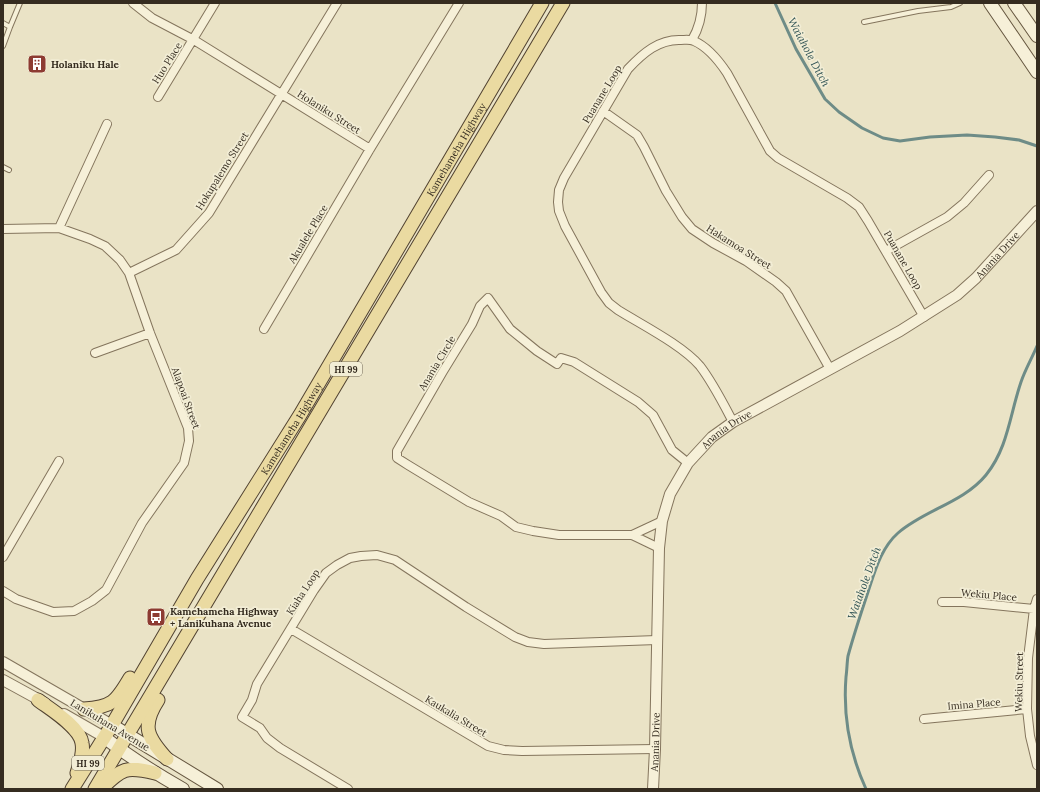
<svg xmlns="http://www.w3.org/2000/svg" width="1040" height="792" font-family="Lora,serif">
<rect width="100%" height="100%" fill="#eae3c6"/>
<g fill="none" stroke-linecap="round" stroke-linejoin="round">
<path stroke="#6e8c87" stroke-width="3" d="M775,3L796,49L825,99L839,112L862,128L883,138L900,141L930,137L967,135L995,137L1019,140L1037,146
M866,789C850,754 843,715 846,677C847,670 847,662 848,656C854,634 861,613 868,592C875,571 881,548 898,533C924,510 963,503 986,475C1008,448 1010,414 1021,382C1025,370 1032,358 1037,346"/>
<g stroke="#84755d" stroke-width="6">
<path id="service" d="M864,22L918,11L951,7L960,3
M3,23L10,27L3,46
M10,27L20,3
M3,167L9,170"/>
</g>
<g stroke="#84755d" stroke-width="10">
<path id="minor" d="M133,3L152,18L194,40L370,149
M692,40C699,28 702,17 702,3
M158,97L215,3
M603,111L637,135L644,147L666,191L682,217L692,229L713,243L746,261L776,282L786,291L830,369
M59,228L107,124
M3,229L59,228L90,239L105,246L120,260L129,273L150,333L188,428L189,441L184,463L142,523L106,590L92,601L74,611L53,612L16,599L3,591
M886,251L947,217L964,203L989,175
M129,273L176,250L209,213L337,3
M264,329L370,149L459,3
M95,353L150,333
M733,422C723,403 713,383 700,366C682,345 642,325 618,310L609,303L601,292L565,226L559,211L558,202L559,190L564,178L628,69C643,53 659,39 681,40C685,40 690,39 694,41C708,47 719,61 727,73L770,151L778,158L847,198L859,207L868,221L924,317
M632,535L662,521
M659,548L632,535H559L533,531L516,527L501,516L469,502L408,465L397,458V451L442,373L472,324L480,306L488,298L510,329L537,351L557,364L561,358L574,362L638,402L653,415L672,450L688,463
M3,557L59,461
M1037,599L1034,609L1028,658L1027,709L1030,736L1037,765
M942,602H964L1034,609
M291,629L488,746L504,750L522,751L655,749
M924,719L1027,709
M348,789L280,748L267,738L260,728L242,717L252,700L257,684L314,590L326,573L337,565L350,558L361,556L377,555L395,560L466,607L515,637L528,642L544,644L657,640"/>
</g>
<g stroke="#84755d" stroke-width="12">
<g id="tertiary">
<path d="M3,662L112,725"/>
<path d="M3,680L45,703"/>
<path d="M64,714L104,737"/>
<path id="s1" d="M653,789L655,749L659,548L662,521L670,494L688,463L712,437L733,422L900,331L957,295L976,278L1037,211"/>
</g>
</g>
<g stroke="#665740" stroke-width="14">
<path id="secondary" d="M990,3L1037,72
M1014,3L1037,36
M112,725L217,789
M104,737C129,757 155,773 183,789"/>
</g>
<g stroke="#524331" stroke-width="15">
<g id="primary">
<path d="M38,700C50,709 80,727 82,743C84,753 80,764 77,773"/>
<path d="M158,700C141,726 147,737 167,759"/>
<path d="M84,709C112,707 116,702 130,678"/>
<path id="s2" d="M72,789L112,725L197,579L300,415L542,3"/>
<path d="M95,789L563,3"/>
<path d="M101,789C122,768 126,766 155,773"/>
</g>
</g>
<use href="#service" stroke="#f6f0d8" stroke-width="4"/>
<use href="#minor" stroke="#f6f0d8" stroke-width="8"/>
<use href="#tertiary" stroke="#f6f0d8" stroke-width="10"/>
<use href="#secondary" stroke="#f6f0d8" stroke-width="12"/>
<use href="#primary" stroke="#eadaa1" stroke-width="13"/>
</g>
<defs>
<g id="building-square" transform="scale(1)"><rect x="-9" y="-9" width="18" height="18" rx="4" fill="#8d3b32" stroke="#f2edd5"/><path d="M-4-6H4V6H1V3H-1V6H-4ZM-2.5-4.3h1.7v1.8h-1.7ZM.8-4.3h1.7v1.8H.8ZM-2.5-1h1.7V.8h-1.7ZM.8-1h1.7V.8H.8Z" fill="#fff"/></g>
<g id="bus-square" transform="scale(1)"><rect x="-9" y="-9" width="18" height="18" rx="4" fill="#8d3b32" stroke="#f2edd5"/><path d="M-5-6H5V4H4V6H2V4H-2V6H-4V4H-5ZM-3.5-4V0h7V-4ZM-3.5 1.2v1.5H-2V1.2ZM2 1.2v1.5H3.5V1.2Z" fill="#fff"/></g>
</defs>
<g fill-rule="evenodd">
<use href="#building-square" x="37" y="64"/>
<use href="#bus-square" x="156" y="617"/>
</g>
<g text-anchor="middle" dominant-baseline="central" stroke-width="3.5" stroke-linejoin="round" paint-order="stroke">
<g fill="#f2edd5" stroke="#6e6656" stroke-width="1">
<rect x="330" y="362" width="32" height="14" rx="3"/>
<rect x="72" y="756" width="32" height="14" rx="3"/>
</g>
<g font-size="9" font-weight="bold" fill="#352c20">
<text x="346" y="369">HI 99</text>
<text x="88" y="763">HI 99</text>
</g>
<g font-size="10" fill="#352c20" stroke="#f2edd5">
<text transform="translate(167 63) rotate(-58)">Huo Place</text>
<text transform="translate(602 94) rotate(-59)">Puanane Loop</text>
<text transform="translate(329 112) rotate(32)">Holaniku Street</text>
<text stroke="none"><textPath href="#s2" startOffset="746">Kamehameha Highway</textPath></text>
<text transform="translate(222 171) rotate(-58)">Hokupalemo Street</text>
<text transform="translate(308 234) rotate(-59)">Akualele Place</text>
<text transform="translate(739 247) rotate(32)">Hakamoa Street</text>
<text stroke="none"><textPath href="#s1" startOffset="708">Anania Drive</textPath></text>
<text transform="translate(903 260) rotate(60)">Puanane Loop</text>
<text transform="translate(437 363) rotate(-59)">Anania Circle</text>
<text transform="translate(186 398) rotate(70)">Alapoai Street</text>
<text stroke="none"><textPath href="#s2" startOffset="422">Kamehameha Highway</textPath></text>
<text stroke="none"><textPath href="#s1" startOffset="384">Anania Drive</textPath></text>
<text transform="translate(303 592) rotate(-57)">Kiaha Loop</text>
<text transform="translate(989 595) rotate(5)">Wekiu Place</text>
<text transform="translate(1019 682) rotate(-89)">Wekiu Street</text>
<text transform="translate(974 704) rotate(-5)">Imina Place</text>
<text transform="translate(456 716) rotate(31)">Kaukalia Street</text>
<text transform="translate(110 725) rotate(31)">Lanikuhana Avenue</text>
<text stroke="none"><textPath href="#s1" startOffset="47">Anania Drive</textPath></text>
</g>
<g font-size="10" font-weight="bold" fill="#352c20" stroke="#f2edd5" text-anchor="start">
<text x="51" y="64">Holaniku Hale</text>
<text x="170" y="611">Kamehameha Highway<tspan x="170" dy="12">+ Lanikuhana Avenue</tspan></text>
</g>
<g font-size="11" font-style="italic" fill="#305354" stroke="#f2edd5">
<text transform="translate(809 52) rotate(62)">Waiahole Ditch</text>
<text transform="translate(864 583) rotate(-70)">Waiahole Ditch</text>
</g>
</g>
<rect width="1040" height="792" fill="none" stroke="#352c20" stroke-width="8"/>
</svg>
